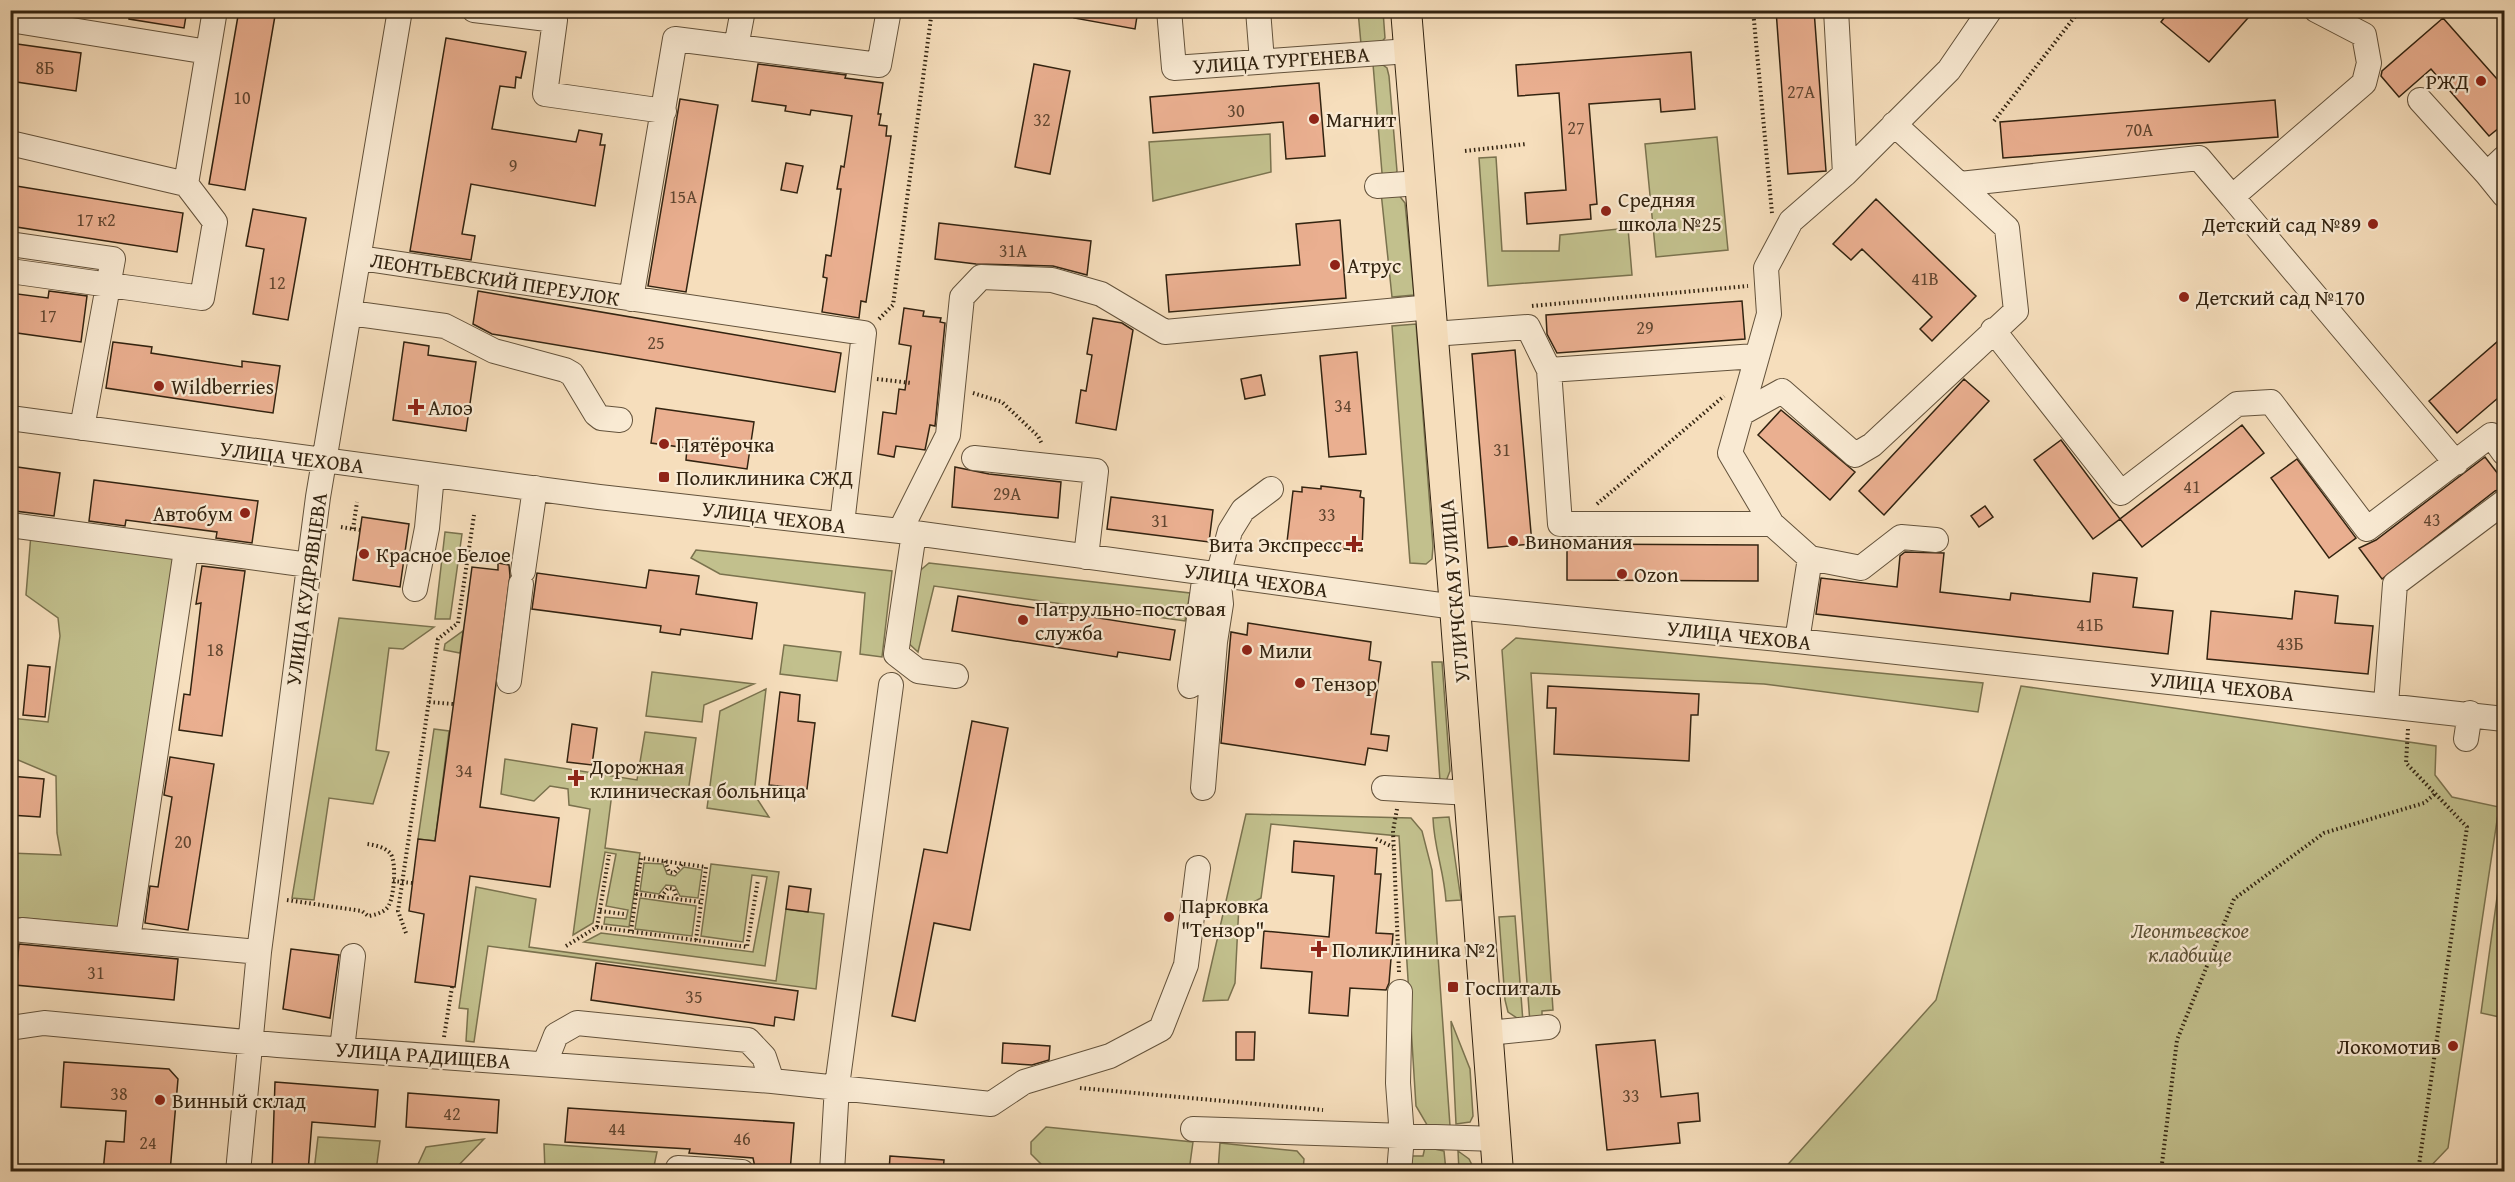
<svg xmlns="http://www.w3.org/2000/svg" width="2515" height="1182" font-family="'Gentium Book Plus',serif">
<rect width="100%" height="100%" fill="#f6debc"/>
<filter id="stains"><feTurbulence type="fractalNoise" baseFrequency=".00333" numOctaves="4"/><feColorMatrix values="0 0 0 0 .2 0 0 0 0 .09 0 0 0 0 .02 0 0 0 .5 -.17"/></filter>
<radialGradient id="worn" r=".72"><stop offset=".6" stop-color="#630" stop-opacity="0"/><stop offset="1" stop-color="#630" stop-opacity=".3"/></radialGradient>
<path fill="#c2c08d" stroke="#7a724e" stroke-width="1.5" d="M1358,11H1383L1385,38L1380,44H1361Z
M1380,63L1387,68L1389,76L1397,171L1396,173L1385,176L1382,173L1373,64Z
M1270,134L1271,172L1153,201L1149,142Z
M1717,137L1728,250L1656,257L1645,144Z
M1496,157L1502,251H1559L1560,235L1628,228L1632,275L1488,286L1479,158Z
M1381,192L1398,194L1405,203L1414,295L1392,297Z
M1416,324L1433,546L1432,559L1426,564L1410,563L1392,326Z
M445,532L462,534L450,619H435Z
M31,534L176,553L120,927L11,917L10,853L61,855L57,833L56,776L11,757V718L48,722L60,636L58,618L26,595Z
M696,550L892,571L882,657L860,654L865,593L720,574L691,558Z
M929,563L1190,593L1185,621L934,586L918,652L903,638L910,579Z
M339,618L434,627L403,649L389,648L376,750L389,752L373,804L329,798L314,900L292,898Z
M463,631L460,653L444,650L445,644Z
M1516,638L1983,683L1978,712L1764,684L1531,673L1553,1010L1542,1011V1022L1530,1023L1502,650Z
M784,645L841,652L837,681L780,674Z
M1432,662H1442L1450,771L1445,784L1440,781Z
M652,672L754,684L704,705L702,722L646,716Z
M2021,686L2436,746L2435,775L2452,797L2499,807L2448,1148L2426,1171H1782L1936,1000Z
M766,689L754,794L769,817L707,808L720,711Z
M434,729L449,731L435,841L418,839Z
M645,732L696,738L687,799L612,793L605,848L640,853L629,927L604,924L605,917L626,919L628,910L606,906L616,854L605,852L593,923L573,935L590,809L569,805L568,789L550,786L534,801L501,794L505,759L637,780Z
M1246,814L1411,818L1422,831L1432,870L1450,1126L1430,1130L1416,1106L1399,836L1271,824L1261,898L1252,903L1239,904L1235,983L1228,1000L1203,1001Z
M1449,817L1461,900L1446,901C1444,871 1434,848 1433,818Z
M2504,847V1018L2481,1013Z
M644,863L663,864L667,874L675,876L684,867L702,870L698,898L680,896L675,886L666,885L659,894L640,891Z
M711,864L779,872L765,966L584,942L601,933L753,952L767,877L752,875L743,942L701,936Z
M476,887L536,899L529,947L776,981L786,909L824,914L816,989L488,946L474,1042L466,1041L468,1009L459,1008Z
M640,898L696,906L692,936L635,929Z
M1515,916L1523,1022L1508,1012L1505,1000L1499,917Z
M1451,1021L1470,1069L1473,1116L1470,1122L1456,1124Z
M1046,1127L1193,1142L1189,1171H1117L1042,1165L1031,1154V1142Z
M318,1137L380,1141L376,1171H314Z
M484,1139L453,1171H415L426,1147Z
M1220,1143L1297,1151L1304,1159L1303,1171H1218Z
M544,1144L657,1152L653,1171H545Z
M1425,1147L1444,1151L1446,1171L1409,1172L1411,1156H1423Z
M1458,1151L1469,1159L1475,1171H1459Z"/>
<path fill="#eaaf90" stroke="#322310" stroke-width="1.5" d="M129,10H187L184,28L129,19Z
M239,10H276L245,190L209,184Z
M1075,10H1138L1135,29L1074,18Z
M1776,10H1814L1826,171L1788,174Z
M2170,10H2255L2209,62L2161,22Z
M2443,18L2505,88V123L2489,136L2431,69L2399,97L2381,76L2382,71Z
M446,38L526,52L521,78L516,77L515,88L500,86L492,129L576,142L579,130L602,134L600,145H605L595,206L471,184L462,234L475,236L471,260L410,251Z
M10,43L81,53L76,91L10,81Z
M1691,52L1695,109L1661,112L1660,99L1589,104L1597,204L1590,205L1591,219L1527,224L1525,193L1566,190L1559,93L1518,96L1516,65Z
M758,64L846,75L845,78L883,83L878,114H881L879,125L887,126L886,136H891L866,302L861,301L859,318L822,312L827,278L823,277L826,255L831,256L841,189H837L841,166L844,167L852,116L811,110L810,115L785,111L786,106L752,101Z
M1034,64L1070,71L1050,174L1015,167Z
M1319,83L1325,156L1286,159L1283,122L1153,133L1150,97Z
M680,99L718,105L686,292L648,286Z
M2275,100L2278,137L2003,158L2000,122Z
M786,163L803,166L797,193L781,190Z
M10,185L183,213L177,252L10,226Z
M1876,199L1976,296L1932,341L1920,329L1932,317L1862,249L1851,260L1833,244Z
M253,209L306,218L288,320L253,314L264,249L246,246Z
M1340,220L1346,298L1169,312L1166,275L1300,265L1296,224Z
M939,223L1091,241L1087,275L1053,266L976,264L935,259Z
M49,291L87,296L81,342L10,332V293L48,298Z
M478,291L841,353L835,392L492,334L473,324Z
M1742,301L1745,339L1557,353L1547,334L1546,315Z
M904,308L924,311L923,316L941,318L940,322L945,323L935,426L930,425L925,450L896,446L894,457L878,454L883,412L896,414L899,389L905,390L911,346L899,344Z
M1093,318L1122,323L1133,330L1116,430L1076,423L1081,390L1086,391L1092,355L1087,354Z
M2505,335V392L2457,433L2429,401Z
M113,342L152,347L151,353L242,367V361L280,366L273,413L106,388Z
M404,342L429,346L428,355L476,362L466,431L393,420Z
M1515,350L1532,544L1488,548L1472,354Z
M1357,352L1366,454L1329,457L1320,356Z
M1261,375L1265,395L1245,399L1241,379Z
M1964,379L1989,401L1884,515L1859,491Z
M656,408L754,422L747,469L686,460L687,448L651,443Z
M1781,410L1855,472L1830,500L1758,435Z
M2242,425L2264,453L2142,547L2120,519Z
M2061,440L2120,519L2093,539L2034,460Z
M2485,457L2505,483V488L2495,491L2382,579L2359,548L2376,540Z
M2297,459L2356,538L2329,558L2271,478Z
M10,466L60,473L54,516L15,511L16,507L10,506Z
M955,467L989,474L1061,482L1058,518L952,507Z
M94,480L258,501L252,543L216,538L217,532L126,520L125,526L89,521Z
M1321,486L1361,491L1360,497L1364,498L1362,551L1287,542L1293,491L1302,492V487L1321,489Z
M1111,497L1213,510L1209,542L1107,529Z
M1985,506L1993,517L1979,527L1971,516Z
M362,517L409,524L400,587L353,580Z
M1567,544L1758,545V581L1567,580Z
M1905,552L1944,553L1940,592L2010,600L2011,593L2090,602L2093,573L2137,578L2133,607L2173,611L2168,654L1816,614L1821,578L1897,587L1900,556Z
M498,563L509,565L510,576L480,807L559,818L550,887L470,876L455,987L415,982L424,914L409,911L418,839L435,841L472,567L498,570Z
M202,566L245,571L222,736L179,730L184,694L190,695L201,603L196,604Z
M649,570L699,576L696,594L757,603L752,639L681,629L680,635L660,632L661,626L532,609L537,573L646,588Z
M2295,591L2338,596L2335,623L2373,626L2368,674L2207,659L2211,611L2292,619Z
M958,596L1175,630L1170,660L1118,652L1117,657L952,631Z
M1248,623L1371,642L1369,660L1381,662L1371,734L1389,736L1387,751L1368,748L1365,765L1221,743L1231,632L1247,635Z
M28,665L50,667L45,717L23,715Z
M1548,686L1699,694L1698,715H1691L1689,761L1554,754L1556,708H1547Z
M780,692L800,695L798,721L815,723L807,789L769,785Z
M972,721L1008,728L970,930L934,923L915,1021L892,1016L924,849L947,853Z
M572,724L597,728L592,765L567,762Z
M170,757L214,764L188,930L145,923L150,886L158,887L172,797L164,795Z
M10,776L44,779L40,817L10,815Z
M1294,841L1377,848L1375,874H1381L1376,933L1393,934L1389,983L1386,990L1350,988L1348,1016L1309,1013L1312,972L1261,968L1264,931L1329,937L1334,876L1292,872Z
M789,886L811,889L808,912L786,909Z
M19,944L178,959L174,1000L15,985Z
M291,949L339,955L330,1018L283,1009Z
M596,963L798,991L794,1020L775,1017L774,1026L591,1000Z
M1236,1032H1255L1254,1060H1236Z
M1655,1040L1661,1097L1698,1093L1700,1121L1678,1123L1680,1143L1607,1150L1596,1045Z
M1003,1043L1050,1046L1049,1060L1032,1065L1002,1063Z
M64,1062L169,1069L178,1079L170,1172H103L106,1141L124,1142L126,1111L61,1107Z
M275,1082L378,1090L375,1127L312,1122L308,1172H272Z
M408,1093L499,1100L497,1133L406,1127Z
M568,1108L794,1123L790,1172H756L753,1158L689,1153L690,1149L565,1142Z
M890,1156L944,1160L943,1172H889Z"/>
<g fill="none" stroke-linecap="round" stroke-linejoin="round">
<g stroke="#63523b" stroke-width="26">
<path id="minor" d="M474,10L555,20L545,94L664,111
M1169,10L1174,68L1409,51
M1258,10L1262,61
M1836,10L1845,174
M2316,10L2364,35L2369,63L2364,83L2232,197L2456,463
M10,20L208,52
M736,47L743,10
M2420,100L2487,174L2504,158
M10,143L186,184
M2487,174L2504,195
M1960,184L2199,158L2232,197
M1377,186L1420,183
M10,244L113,259L82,428
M360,258L864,333L842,524
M10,271L202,298L215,222L186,184L215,10
M631,299L675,39L879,65L889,10
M350,313L445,326L494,351L565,370L572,374L596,414L601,418L620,420
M1993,330L2121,493L2237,404L2271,402L2367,529L2491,435L2504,453
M1433,334L1528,327L1549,370L1756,356
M1549,370L1560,524H1772
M1742,413L1782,391L1855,455L1872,445L2016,311L2007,228L1894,124
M10,418L599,497L900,531L1455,607L1797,641L2504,719
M974,458L1096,471L1086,557
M10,525L309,565
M900,531L948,435L962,297L981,277L1052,280L1101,294L1165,332L1431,307
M914,533L896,654L918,671L956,676
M1810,558L1861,568L1901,537L1936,540
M523,571L535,488
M415,589L427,528L432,475
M1797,641L1810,558L1772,524L1730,453L1769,314L1766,268L1791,221L1845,174L1949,70L1990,10
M509,681L521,584
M1190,686L1205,573
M2386,704L2395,584L2504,502
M2466,739L2470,713
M1203,788L1215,642L1221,604L1218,575L1230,531L1243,510L1271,489
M1384,788L1470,793
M22,930L259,952
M128,939L186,550
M10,1028L44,1023L278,1045L772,1081L991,1104L1024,1082L1110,1056L1161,1029L1186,965L1198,868
M1488,1033L1548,1027
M342,1049L353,956
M545,1063L556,1035L577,1023L748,1040L764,1057L772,1081
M1193,1129L1496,1139
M678,1168L742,1172
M238,1172L259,952L318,497L400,10
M832,1172L837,1086L891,685
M1399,1172L1402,1137L1398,1083L1400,992"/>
</g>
<g stroke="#322310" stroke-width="32">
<path id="major" d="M1406,10L1455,607L1498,1172"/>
</g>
<path stroke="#322310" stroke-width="4" stroke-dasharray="1.5 3" stroke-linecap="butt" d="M1753,10L1772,213
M1994,121L2080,10
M1465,151L1526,144
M1532,306L1748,286
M879,319L893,305L932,10
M877,379L911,383
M973,393L1002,402L1038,436L1042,444
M1597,504L1724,396
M341,527L360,530
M353,529L357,502
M429,702L453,704
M2408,729L2406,763L2467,827L2418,1172
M1397,809L1393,831L1399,972
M1376,839L1393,847
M665,861L669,872L674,873L682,864
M393,881L412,883
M636,894L701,902
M661,897L668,888L674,889L677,899
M287,900L362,911L368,916C375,915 386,912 389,905C394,896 397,861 390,853C384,847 375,845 367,844
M600,911L624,914
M597,927L609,855
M631,931L641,858L706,867L696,940
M406,933L398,911L438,639L458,623L474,515
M566,946L597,927L747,947L758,880
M444,1037L452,987
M1080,1088L1323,1110
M2161,1172L2177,1040L2234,899L2324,833L2424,803L2435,794"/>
<use href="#minor" stroke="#f9ead3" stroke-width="24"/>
<use href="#major" stroke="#f6debc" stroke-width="30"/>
</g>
<g fill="#8f2418" stroke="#f9ead3" stroke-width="2">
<circle cx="2481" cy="81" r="6"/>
<circle cx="1314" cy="119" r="6"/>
<circle cx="1606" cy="211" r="6"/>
<circle cx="2373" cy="224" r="6"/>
<circle cx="1335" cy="265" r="6"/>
<circle cx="2184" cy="297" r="6"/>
<circle cx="159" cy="386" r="6"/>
<path d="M413 398h6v6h6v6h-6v6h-6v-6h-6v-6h6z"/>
<circle cx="664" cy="444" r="6"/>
<rect x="658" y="471" width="12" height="12" rx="3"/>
<circle cx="245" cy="513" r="6"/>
<circle cx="1513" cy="541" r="6"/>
<path d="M1351 535h6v6h6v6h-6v6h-6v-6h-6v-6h6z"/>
<circle cx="364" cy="554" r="6"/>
<circle cx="1622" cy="574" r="6"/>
<circle cx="1023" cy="620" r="6"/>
<circle cx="1247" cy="650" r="6"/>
<circle cx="1300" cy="683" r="6"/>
<path d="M573 769h6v6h6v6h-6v6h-6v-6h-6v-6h6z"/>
<circle cx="1169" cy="917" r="6"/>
<path d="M1316 940h6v6h6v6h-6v6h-6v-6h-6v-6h6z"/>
<rect x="1447" y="981" width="12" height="12" rx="3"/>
<circle cx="2453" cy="1046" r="6"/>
<circle cx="160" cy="1100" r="6"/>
</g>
<g text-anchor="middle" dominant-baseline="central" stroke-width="4.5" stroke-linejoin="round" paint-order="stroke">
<g font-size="18" fill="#604630">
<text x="45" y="67">8Б</text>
<text x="1801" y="91">27А</text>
<text x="242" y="97">10</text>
<text x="1236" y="110">30</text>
<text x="1042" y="119">32</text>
<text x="1576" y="127">27</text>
<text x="2139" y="129">70А</text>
<text x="513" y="165">9</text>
<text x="683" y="196">15А</text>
<text x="96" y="219">17 к2</text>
<text x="1013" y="250">31А</text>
<text x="1925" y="278">41В</text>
<text x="277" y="282">12</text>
<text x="48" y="315">17</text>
<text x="1645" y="327">29</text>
<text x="656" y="342">25</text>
<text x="1343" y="405">34</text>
<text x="1502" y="449">31</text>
<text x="2192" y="486">41</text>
<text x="1007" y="493">29А</text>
<text x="1327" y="514">33</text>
<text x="2432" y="519">43</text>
<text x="1160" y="520">31</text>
<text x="2090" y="624">41Б</text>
<text x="2290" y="643">43Б</text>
<text x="215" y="649">18</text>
<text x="464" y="770">34</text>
<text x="183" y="841">20</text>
<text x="96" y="972">31</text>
<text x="694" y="996">35</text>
<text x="119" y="1093">38</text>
<text x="1631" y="1095">33</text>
<text x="452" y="1113">42</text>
<text x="617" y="1128">44</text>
<text x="742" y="1138">46</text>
<text x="148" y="1142">24</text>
</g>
<g font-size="21" fill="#322310" stroke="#f9ead3">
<text transform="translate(1281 60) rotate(-4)">УЛИЦА ТУРГЕНЕВА</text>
<text transform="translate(495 279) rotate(9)">ЛЕОНТЬЕВСКИЙ ПЕРЕУЛОК</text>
<text transform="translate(292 457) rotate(7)">УЛИЦА ЧЕХОВА</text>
<text transform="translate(774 517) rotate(7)">УЛИЦА ЧЕХОВА</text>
<text transform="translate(1256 580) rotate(8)">УЛИЦА ЧЕХОВА</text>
<text transform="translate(306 589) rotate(-82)">УЛИЦА КУДРЯВЦЕВА</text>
<text transform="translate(1454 591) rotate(-95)">УГЛИЧСКАЯ УЛИЦА</text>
<text transform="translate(1739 635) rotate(6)">УЛИЦА ЧЕХОВА</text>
<text transform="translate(2222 686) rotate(6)">УЛИЦА ЧЕХОВА</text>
<text transform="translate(423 1055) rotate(4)">УЛИЦА РАДИЩЕВА</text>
</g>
<g font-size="21" fill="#322310" stroke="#f9ead3" text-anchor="start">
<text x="2469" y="81" text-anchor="end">РЖД</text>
<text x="1326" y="119">Магнит</text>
<text x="1618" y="199">Средняя<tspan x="1618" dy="24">школа №25</tspan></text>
<text x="2361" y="224" text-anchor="end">Детский сад №89</text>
<text x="1347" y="265">Атрус</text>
<text x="2196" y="297">Детский сад №170</text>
<text x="171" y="386">Wildberries</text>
<text x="428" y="407">Алоэ</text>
<text x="676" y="444">Пятёрочка</text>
<text x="676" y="477">Поликлиника СЖД</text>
<text x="233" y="513" text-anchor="end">Автобум</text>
<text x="1525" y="541">Виномания</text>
<text x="1342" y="544" text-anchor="end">Вита Экспресс</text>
<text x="376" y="554">Красное Белое</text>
<text x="1634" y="574">Ozon</text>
<text x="1035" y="608">Патрульно-постовая<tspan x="1035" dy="24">служба</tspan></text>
<text x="1259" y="650">Мили</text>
<text x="1312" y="683">Тензор</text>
<text x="590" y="766">Дорожная<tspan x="590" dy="24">клиническая больница</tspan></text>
<text x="1181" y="905">Парковка<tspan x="1181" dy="24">"Тензор"</tspan></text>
<text x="1332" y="949">Поликлиника №2</text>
<text x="1465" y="987">Госпиталь</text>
<text x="2441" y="1046" text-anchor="end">Локомотив</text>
<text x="172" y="1100">Винный склад</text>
</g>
<g font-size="21" font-style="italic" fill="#5d5236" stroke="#f9ead3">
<text x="2190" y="930">Леонтьевское<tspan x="2190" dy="24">кладбище</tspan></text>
</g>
</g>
<rect width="2515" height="1182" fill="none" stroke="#f6debc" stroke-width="36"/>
<rect x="12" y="12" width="2491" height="1158" fill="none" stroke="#322310" stroke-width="3"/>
<rect x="18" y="18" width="2479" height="1146" fill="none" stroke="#322310" stroke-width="1.5"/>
<rect width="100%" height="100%" filter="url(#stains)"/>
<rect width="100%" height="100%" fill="url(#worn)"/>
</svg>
